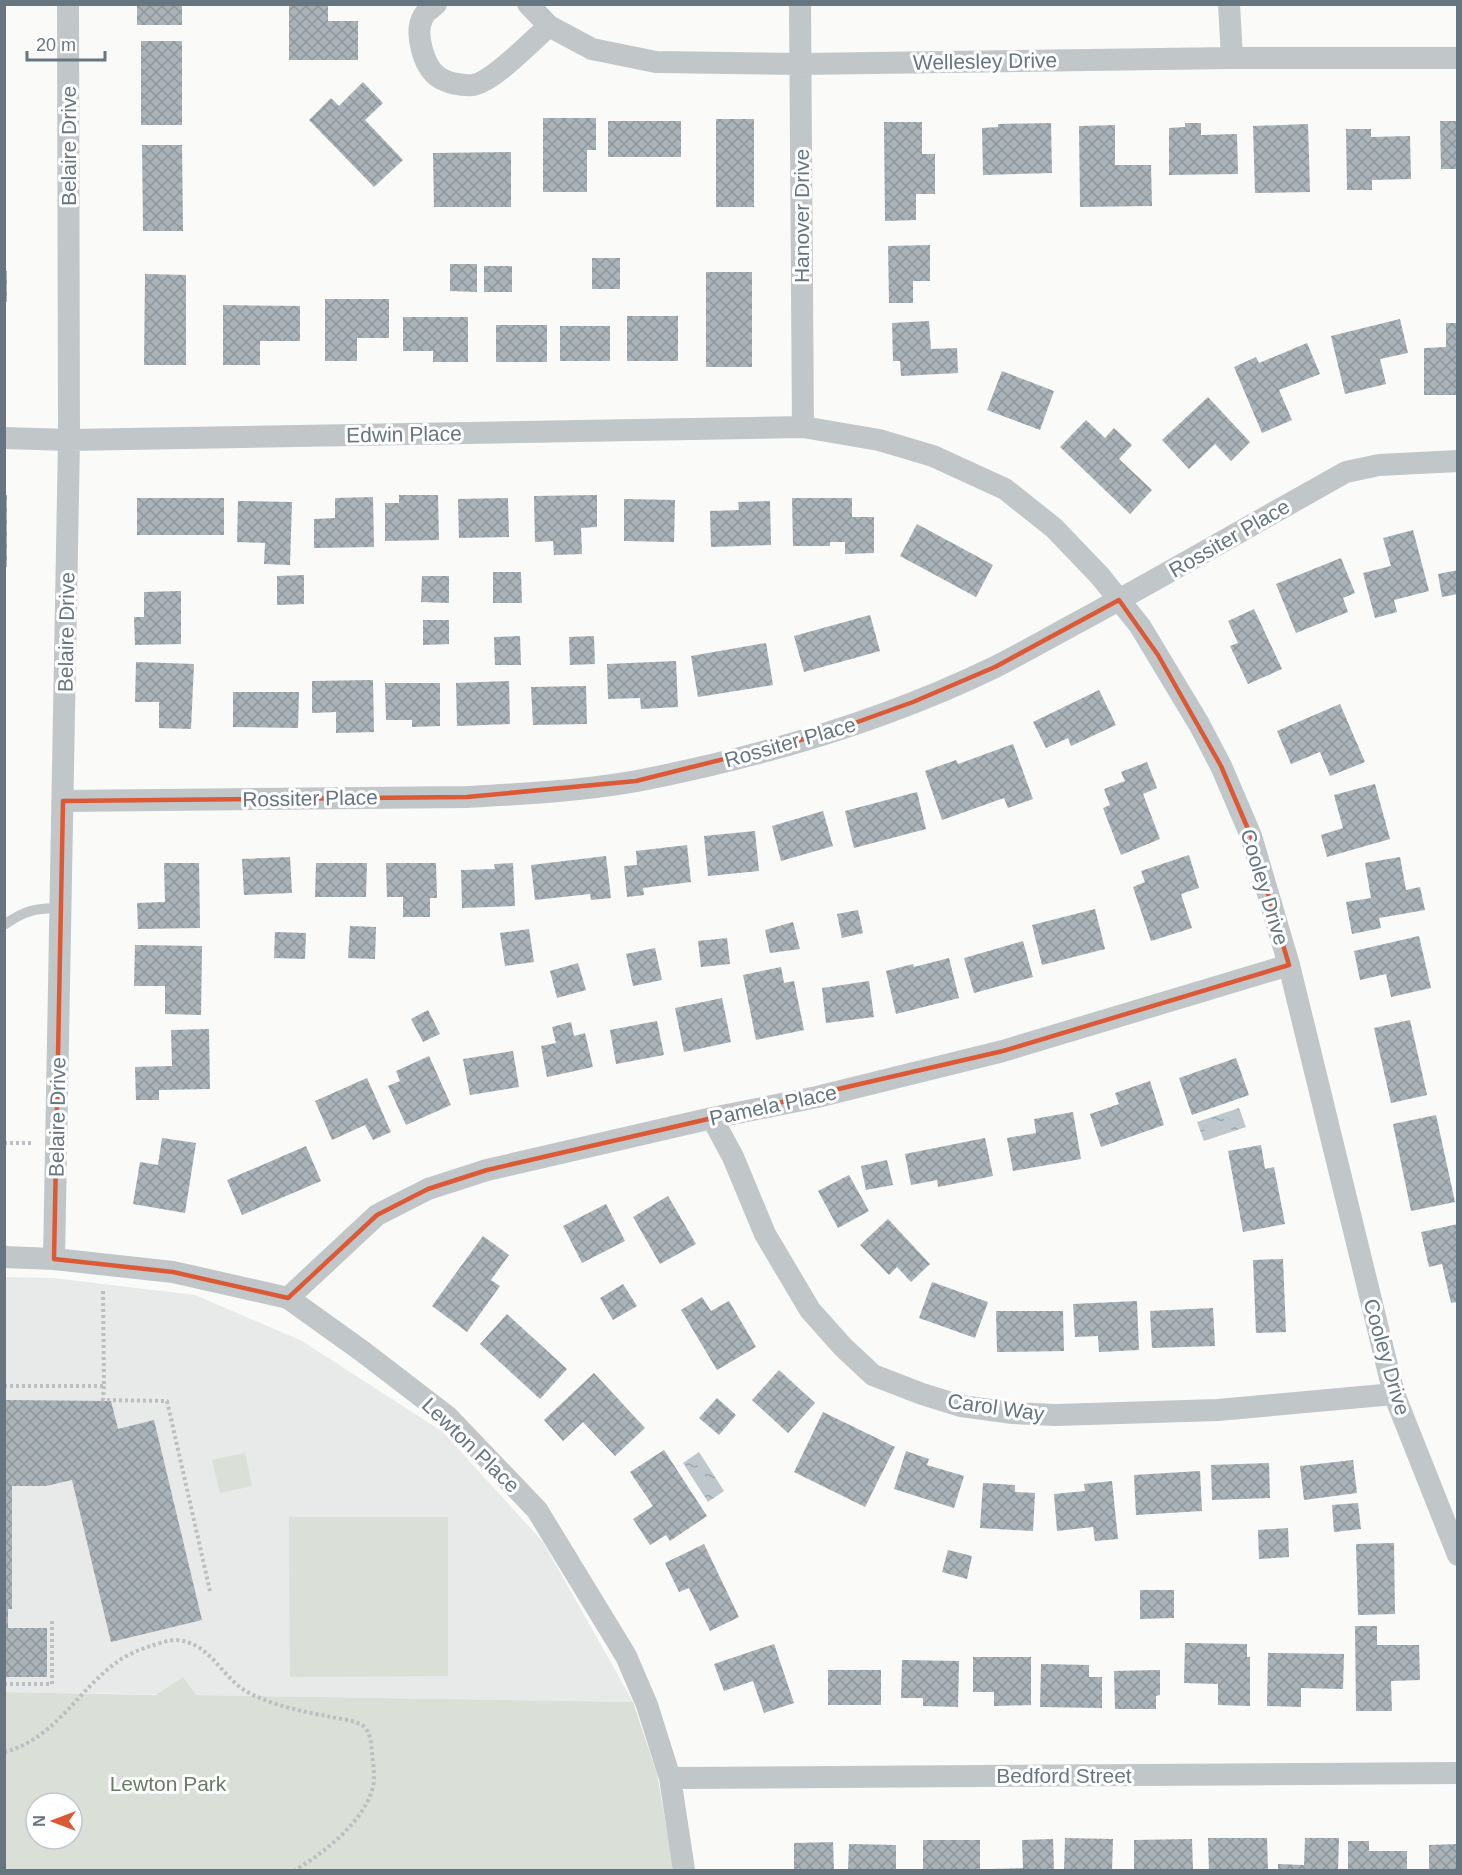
<svg xmlns="http://www.w3.org/2000/svg" width="1462" height="1875" font-family="Arial,sans-serif">
<defs>
<pattern id="water-ripples" width="26" height="14" patternUnits="userSpaceOnUse" patternTransform="scale(1.5)"><rect width="26" height="14" fill="#bdc7cc"/><path d="M2 4q2-2 4 0t4 0M15 11q2-2 4 0t4 0" fill="none" stroke="#9da6ab"/></pattern>
<pattern id="building-cross-hatch" width="8" height="8" patternUnits="userSpaceOnUse" patternTransform="scale(1.5)"><rect width="8" height="8" fill="#aab3b8"/><path d="M0 0l8 8M0 8l8-8" fill="none" stroke="#8e969b"/></pattern>
</defs>
<rect width="100%" height="100%" fill="#fafaf8"/>
<path fill="#e8e9e9" d="M5,1277L53,1278L195,1295L302,1341L443,1432L543,1542L633,1702L5,1692Z"/>
<path fill="#dadfd7" fill-rule="evenodd" d="M245,1453L252,1486L220,1493L212,1460Z
M289,1517H448V1676L290,1677Z
M183,1677L196,1695L633,1702L657,1774L674,1870H5V1692L156,1695ZM36,1803H72V1839H36Z"/>
<path fill="url(#water-ripples)" d="M1239,1108L1246,1127L1204,1141L1197,1122Z
M699,1452L724,1491L708,1502L683,1463Z"/>
<path fill="url(#building-cross-hatch)" d="M137,4H182V25H137Z
M289,4H328V21H358V60H289Z
M141,41H182V125H141Z
M363,82L383,103L365,120L403,160L374,187L309,120L331,98L339,106Z
M543,118H596V150H587V192H543Z
M716,119H754V207H716Z
M608,121H681V157H608Z
M1440,121H1458V169H1441Z
M884,122H922V154H935V194H916V220L885,221Z
M1051,123L1052,173L983,175L982,128L998,127V124Z
M1185,123H1201V135L1237,134L1238,174L1169,175V128L1185,127Z
M1308,124L1310,192L1255,193L1253,126Z
M1115,125V165H1151L1152,206L1080,207L1079,126Z
M1346,129H1371V137L1410,136L1411,179L1372,180V190H1347Z
M142,145H182L183,231H143Z
M511,152V207H434L433,153Z
M930,245V281H913V303H889L888,246Z
M592,258H620V289H592Z
M450,264H477V292L450,291Z
M484,266H512V292H484Z
M4,271H7V302H4Z
M706,272H752V367H706Z
M145,274L186,275V365H144Z
M325,299H389V338H357V361H325Z
M223,305L300,306V341H260V365H223Z
M627,316H678V361H627Z
M403,317H468V362H433V351H403Z
M1400,319L1408,353L1380,359L1386,384L1345,394L1331,336Z
M929,321L931,349L957,348L958,373L901,376L900,361H893L892,323Z
M1446,323H1458V395H1424V348L1446,347Z
M496,325H547V362H496Z
M560,326H610V361H560Z
M1307,343L1320,374L1279,390L1292,420L1262,433L1234,367L1256,357L1259,363Z
M1002,371L1054,391L1040,430L987,410Z
M1208,397L1250,442L1231,461L1215,444L1189,469L1162,440Z
M1086,420L1105,438L1114,428L1132,445L1119,459L1152,490L1130,514L1060,447Z
M4,495H7V567H4Z
M399,495H438L439,540L385,541V503H399Z
M597,495V527L581,528L582,554L554,555L553,541L535,542L534,496Z
M373,497L374,547L314,548V519L335,518V498Z
M137,498H224V535H137Z
M508,498L509,537L459,538L458,499Z
M792,498H852V517H874V553L845,554V542H830V546H793Z
M624,499L675,500L674,542L624,541Z
M238,501L292,502L290,565L264,564L265,543L237,542Z
M770,501L771,545L711,547L710,511L739,510L738,502Z
M917,524L993,565L976,597L900,556Z
M1413,530L1429,591L1394,600L1397,612L1375,618L1363,573L1391,566L1383,538Z
M1341,558L1355,593L1343,598L1348,612L1296,633L1276,584Z
M1458,570V594L1442,597L1438,574Z
M493,572H521L522,603H493Z
M304,575V604L277,605V576Z
M422,576H449V603L421,602Z
M181,591V644L135,645L134,617H144V592Z
M1254,609L1282,669L1248,684L1230,646L1238,643L1228,621Z
M870,615L880,651L804,672L794,636Z
M423,620H449V644L423,645Z
M520,636L521,665H495L494,637Z
M594,636L595,664L570,665L569,637Z
M766,643L773,685L698,697L691,656Z
M676,661L678,707L641,709L640,698L608,699L607,664Z
M136,662L194,664L191,729L159,728V702H135Z
M373,680L374,732L336,733V712L312,713V681Z
M509,681L510,724L457,726L456,683Z
M385,683H440V726L412,727V720H386Z
M586,686L587,724L533,725L531,687Z
M1099,690L1116,725L1071,746L1068,738L1046,748L1033,722Z
M233,692H299L298,728L233,727Z
M1340,704L1365,762L1330,776L1320,752L1291,764L1277,731Z
M1013,744L1033,799L1008,808L1004,798L942,820L925,771L956,760L958,764Z
M1147,762L1157,788L1143,794L1160,839L1121,855L1103,808L1110,805L1104,789L1125,781L1121,772Z
M1375,784L1390,839L1327,857L1321,835L1343,828L1334,795Z
M917,792L926,829L854,848L845,811Z
M823,811L833,846L781,861L772,826Z
M755,831L759,871L708,876L704,836Z
M687,845L691,882L643,888L644,895L627,897L624,866L637,865L636,851Z
M1189,855L1199,888L1181,894L1192,928L1151,941L1133,887L1145,882L1141,871Z
M606,856L611,898L591,900L590,894L535,900L531,865Z
M290,857L292,893L244,895L242,859Z
M1400,857L1406,890L1420,887L1425,910L1379,918L1381,928L1352,934L1346,902L1371,898L1365,863Z
M164,863H199L200,928L138,929L137,903L165,902Z
M316,863H367L366,897H315Z
M386,863H436L437,898H430V917H403V897H387Z
M513,863L515,906L462,908L461,870L495,869L494,864Z
M1095,909L1105,949L1042,965L1032,925Z
M858,910L863,933L842,938L837,914Z
M793,922L800,949L770,953L765,930Z
M350,926L376,927L375,959L348,958Z
M529,929L534,962L505,966L500,933Z
M275,932L306,933L305,959L274,958Z
M1419,936L1431,988L1391,997L1386,974L1360,980L1354,951Z
M727,938L730,964L701,967L698,941Z
M1023,941L1033,977L974,993L964,958Z
M135,945L202,946L201,1015L165,1014V986H134Z
M655,948L662,980L633,986L626,954Z
M949,958L959,998L896,1014L886,971L913,964L914,967Z
M578,963L586,990L557,998L550,971Z
M781,967L784,983L794,981L804,1030L756,1040L743,975Z
M869,981L874,1017L826,1023L822,988Z
M722,998L731,1042L684,1052L675,1008Z
M428,1010L440,1034L423,1042L411,1019Z
M1410,1020L1427,1095L1391,1103L1374,1028Z
M657,1021L664,1055L616,1064L610,1030Z
M571,1022L574,1036L585,1033L593,1067L547,1077L541,1046L556,1043L552,1027Z
M209,1029L210,1089L159,1090V1100H136L135,1067L172,1066L171,1030Z
M513,1051L519,1087L470,1095L463,1059Z
M429,1056L451,1105L406,1125L388,1086L400,1081L396,1071Z
M1236,1058L1249,1095L1192,1115L1179,1078Z
M367,1078L391,1132L373,1140L365,1125L332,1140L315,1101Z
M1150,1081L1164,1125L1101,1147L1090,1114L1119,1104L1115,1093Z
M1073,1112L1081,1159L1013,1171L1007,1138L1036,1133L1034,1119Z
M1436,1115L1455,1202L1411,1211L1393,1124Z
M162,1138L196,1143L185,1213L133,1204L140,1162L158,1165Z
M985,1138L993,1176L938,1187L937,1180L911,1185L905,1154Z
M1261,1145L1265,1169L1274,1167L1285,1224L1243,1232L1228,1151Z
M306,1146L321,1181L242,1215L227,1180Z
M887,1160L893,1185L866,1190L861,1166Z
M849,1175L869,1211L838,1228L818,1191Z
M668,1196L696,1244L660,1264L633,1217Z
M606,1204L625,1241L582,1263L563,1226Z
M888,1219L930,1264L911,1282L897,1267L889,1275L860,1245Z
M1458,1224V1302L1451,1303L1442,1264L1429,1267L1421,1232Z
M483,1236L509,1255L491,1280L500,1286L467,1332L432,1306Z
M1283,1259L1286,1332L1256,1333L1253,1260Z
M932,1282L988,1302L975,1338L919,1318Z
M623,1284L637,1306L613,1320L600,1298Z
M702,1297L711,1311L729,1301L756,1347L717,1370L681,1310Z
M1137,1301L1139,1350L1099,1352L1098,1336L1075,1337L1073,1304Z
M1213,1308L1215,1346L1152,1348L1150,1311Z
M996,1311H1063L1064,1351L997,1352Z
M507,1314L567,1369L540,1399L480,1344Z
M779,1370L815,1403L788,1433L752,1400Z
M594,1373L645,1428L615,1456L583,1422L563,1441L544,1420Z
M717,1398L736,1415L719,1435L699,1418Z
M4,1400L111,1401L118,1429L154,1420L202,1620L111,1642L72,1480L46,1486H12V1609H8V1628H47V1677H4Z
M823,1412L895,1447L865,1507L794,1472Z
M664,1450L707,1516L670,1541L666,1535L650,1545L633,1519L653,1506L630,1472Z
M906,1451L929,1459L927,1465L964,1476L954,1508L894,1489Z
M1353,1460L1357,1493L1304,1500L1300,1466Z
M1269,1463L1270,1498L1212,1500L1211,1465Z
M1200,1471L1202,1511L1136,1515L1134,1475Z
M1112,1481L1118,1539L1095,1541L1093,1527L1057,1531L1054,1494L1085,1491L1084,1484Z
M983,1483L1015,1485V1492L1035,1493L1033,1531L980,1528Z
M1358,1503L1361,1529L1334,1532L1332,1505Z
M1288,1528L1289,1557L1259,1559L1258,1530Z
M1394,1543L1395,1614L1358,1615L1356,1544Z
M704,1544L739,1617L710,1631L689,1588L679,1592L665,1563Z
M948,1550L972,1556L967,1579L942,1572Z
M1140,1590H1174V1618L1140,1619Z
M1355,1626H1377V1645H1419L1420,1680L1391,1681L1392,1711H1356Z
M1185,1643L1247,1644V1657H1250V1706L1218,1705V1684L1184,1683Z
M774,1644L794,1703L764,1713L753,1681L724,1691L714,1664Z
M1268,1653L1344,1654L1343,1689L1301,1688V1707L1267,1706Z
M973,1657H1031V1705L994,1706V1692H973Z
M902,1660L959,1661L958,1707L923,1706V1698H901Z
M1041,1664L1089,1665V1677H1102V1708L1040,1707Z
M828,1670H881V1705H828Z
M1160,1670V1695L1156,1696V1709H1115L1114,1671Z
M1065,1838L1113,1839L1112,1870H1064Z
M1208,1838H1267L1268,1870H1209Z
M1305,1838H1339L1338,1870H1278V1864L1304,1865Z
M1053,1839L1054,1870H991V1869L1023,1868L1022,1840Z
M1192,1839L1193,1870H1134V1840Z
M923,1840H980V1870H923Z
M1348,1841H1369V1851H1407V1870H1348Z
M833,1842L834,1870H794V1843Z
M849,1844L896,1845V1870H848Z
M1458,1844V1870H1429V1845Z"/>
<g fill="none" stroke-linecap="round" stroke-linejoin="round">
<path stroke="#bcbfc1" stroke-width="4" stroke-dasharray="3 3" stroke-linecap="butt" d="M4,1143H34
M4,1386H104L103,1291
M104,1386L103,1400L167,1401L210,1591
M4,1684H52V1618
M4,1752C54,1740 78,1690 117,1662C126,1655 139,1650 150,1646C158,1644 168,1640 176,1640C209,1642 220,1674 244,1690C265,1703 302,1712 327,1716C338,1719 351,1719 362,1725C371,1731 371,1743 372,1753C373,1765 376,1778 372,1790C363,1822 323,1854 295,1870"/>
<path stroke="#c1c6c9" stroke-width="10" d="M4,925C25,910 36,908 61,908"/>
<path stroke="#c1c6c9" stroke-width="22" d="M436,4C432,8 425,12 423,17C414,33 424,66 437,76C446,83 462,86 473,85C493,82 533,40 549,26
M528,4L549,26L592,49L656,62L800,64L1232,58H1458
M800,4L803,427
M1229,4L1232,58
M4,438L69,440L803,427L879,440L933,456L1005,489L1054,528L1100,576L1140,626L1199,724L1221,766L1251,836L1289,965L1394,1394L1458,1555
M63,801L467,797C523,794 581,791 637,781C760,757 884,721 995,667C1025,652 1054,635 1084,619C1172,571 1258,521 1346,472L1379,465L1458,461
M712,1118L733,1157L765,1234L810,1310L843,1347L873,1375L922,1394L961,1406L1013,1413L1056,1415L1218,1410L1394,1394
M4,1257L54,1259L173,1272L288,1298L362,1351L448,1417L537,1510L626,1656L647,1705L670,1778L684,1870
M54,1259L69,440L68,4
M288,1298L377,1215L428,1189L487,1170L712,1118L817,1097L1003,1051L1289,965
M670,1778L1458,1773"/>
</g>
<path fill="none" stroke="#dc5936" stroke-width="4.5" stroke-linejoin="round" d="M1119,600L1158,655L1221,766L1251,836L1289,965L1003,1051L487,1170L428,1189L377,1215L288,1298L173,1272L54,1259L63,801L467,797L636,781L824,734L913,702L995,667Z"/>
<g text-anchor="middle" dominant-baseline="central" stroke-width="6" stroke-linejoin="round" paint-order="stroke">
<g font-size="21" fill="#667681" stroke="#fff">
<text transform="translate(985 61) rotate(-1)">Wellesley Drive</text>
<text transform="translate(68 146) rotate(-90)">Belaire Drive</text>
<text transform="translate(801 216) rotate(-90)">Hanover Drive</text>
<text transform="translate(404 434) rotate(-1)">Edwin Place</text>
<text transform="translate(1229 538) rotate(-30)">Rossiter Place</text>
<text transform="translate(66 632) rotate(-89)">Belaire Drive</text>
<text transform="translate(790 742) rotate(-16)">Rossiter Place</text>
<text transform="translate(310 798) rotate(-1)">Rossiter Place</text>
<text transform="translate(1265 887) rotate(73)">Cooley Drive</text>
<text transform="translate(773 1105) rotate(-12)">Pamela Place</text>
<text transform="translate(57 1117) rotate(-89)">Belaire Drive</text>
<text transform="translate(1387 1357) rotate(74)">Cooley Drive</text>
<text transform="translate(996 1407) rotate(8)">Carol Way</text>
<text transform="translate(471 1445) rotate(44)">Lewton Place</text>
<text x="1064" y="1775">Bedford Street</text>
</g>
<g font-size="21" fill="#697a65" stroke="#fff">
<text x="168" y="1783">Lewton Park</text>
</g>
</g>
<rect width="1462" height="1875" fill="none" stroke="#667681" stroke-width="12"/>
<g transform="translate(54 1821) rotate(270)"><circle r="28" fill="#ffffff" stroke="#c2c8cd" stroke-width="1.5"/>
<path d="M0-4.5L10 22L0 15L-10 22Z" fill="#dc5936"/>
<text y="-9" font-size="16" font-weight="bold" text-anchor="middle" fill="#667681">N</text>
</g>
<path d="M27 51v9h78v-9" fill="none" stroke="#667681" stroke-width="3"/>
<text x="36" y="51" font-size="18" fill="#667681" stroke="#ffffff" stroke-width="4.5" paint-order="stroke">20 m</text>
</svg>
